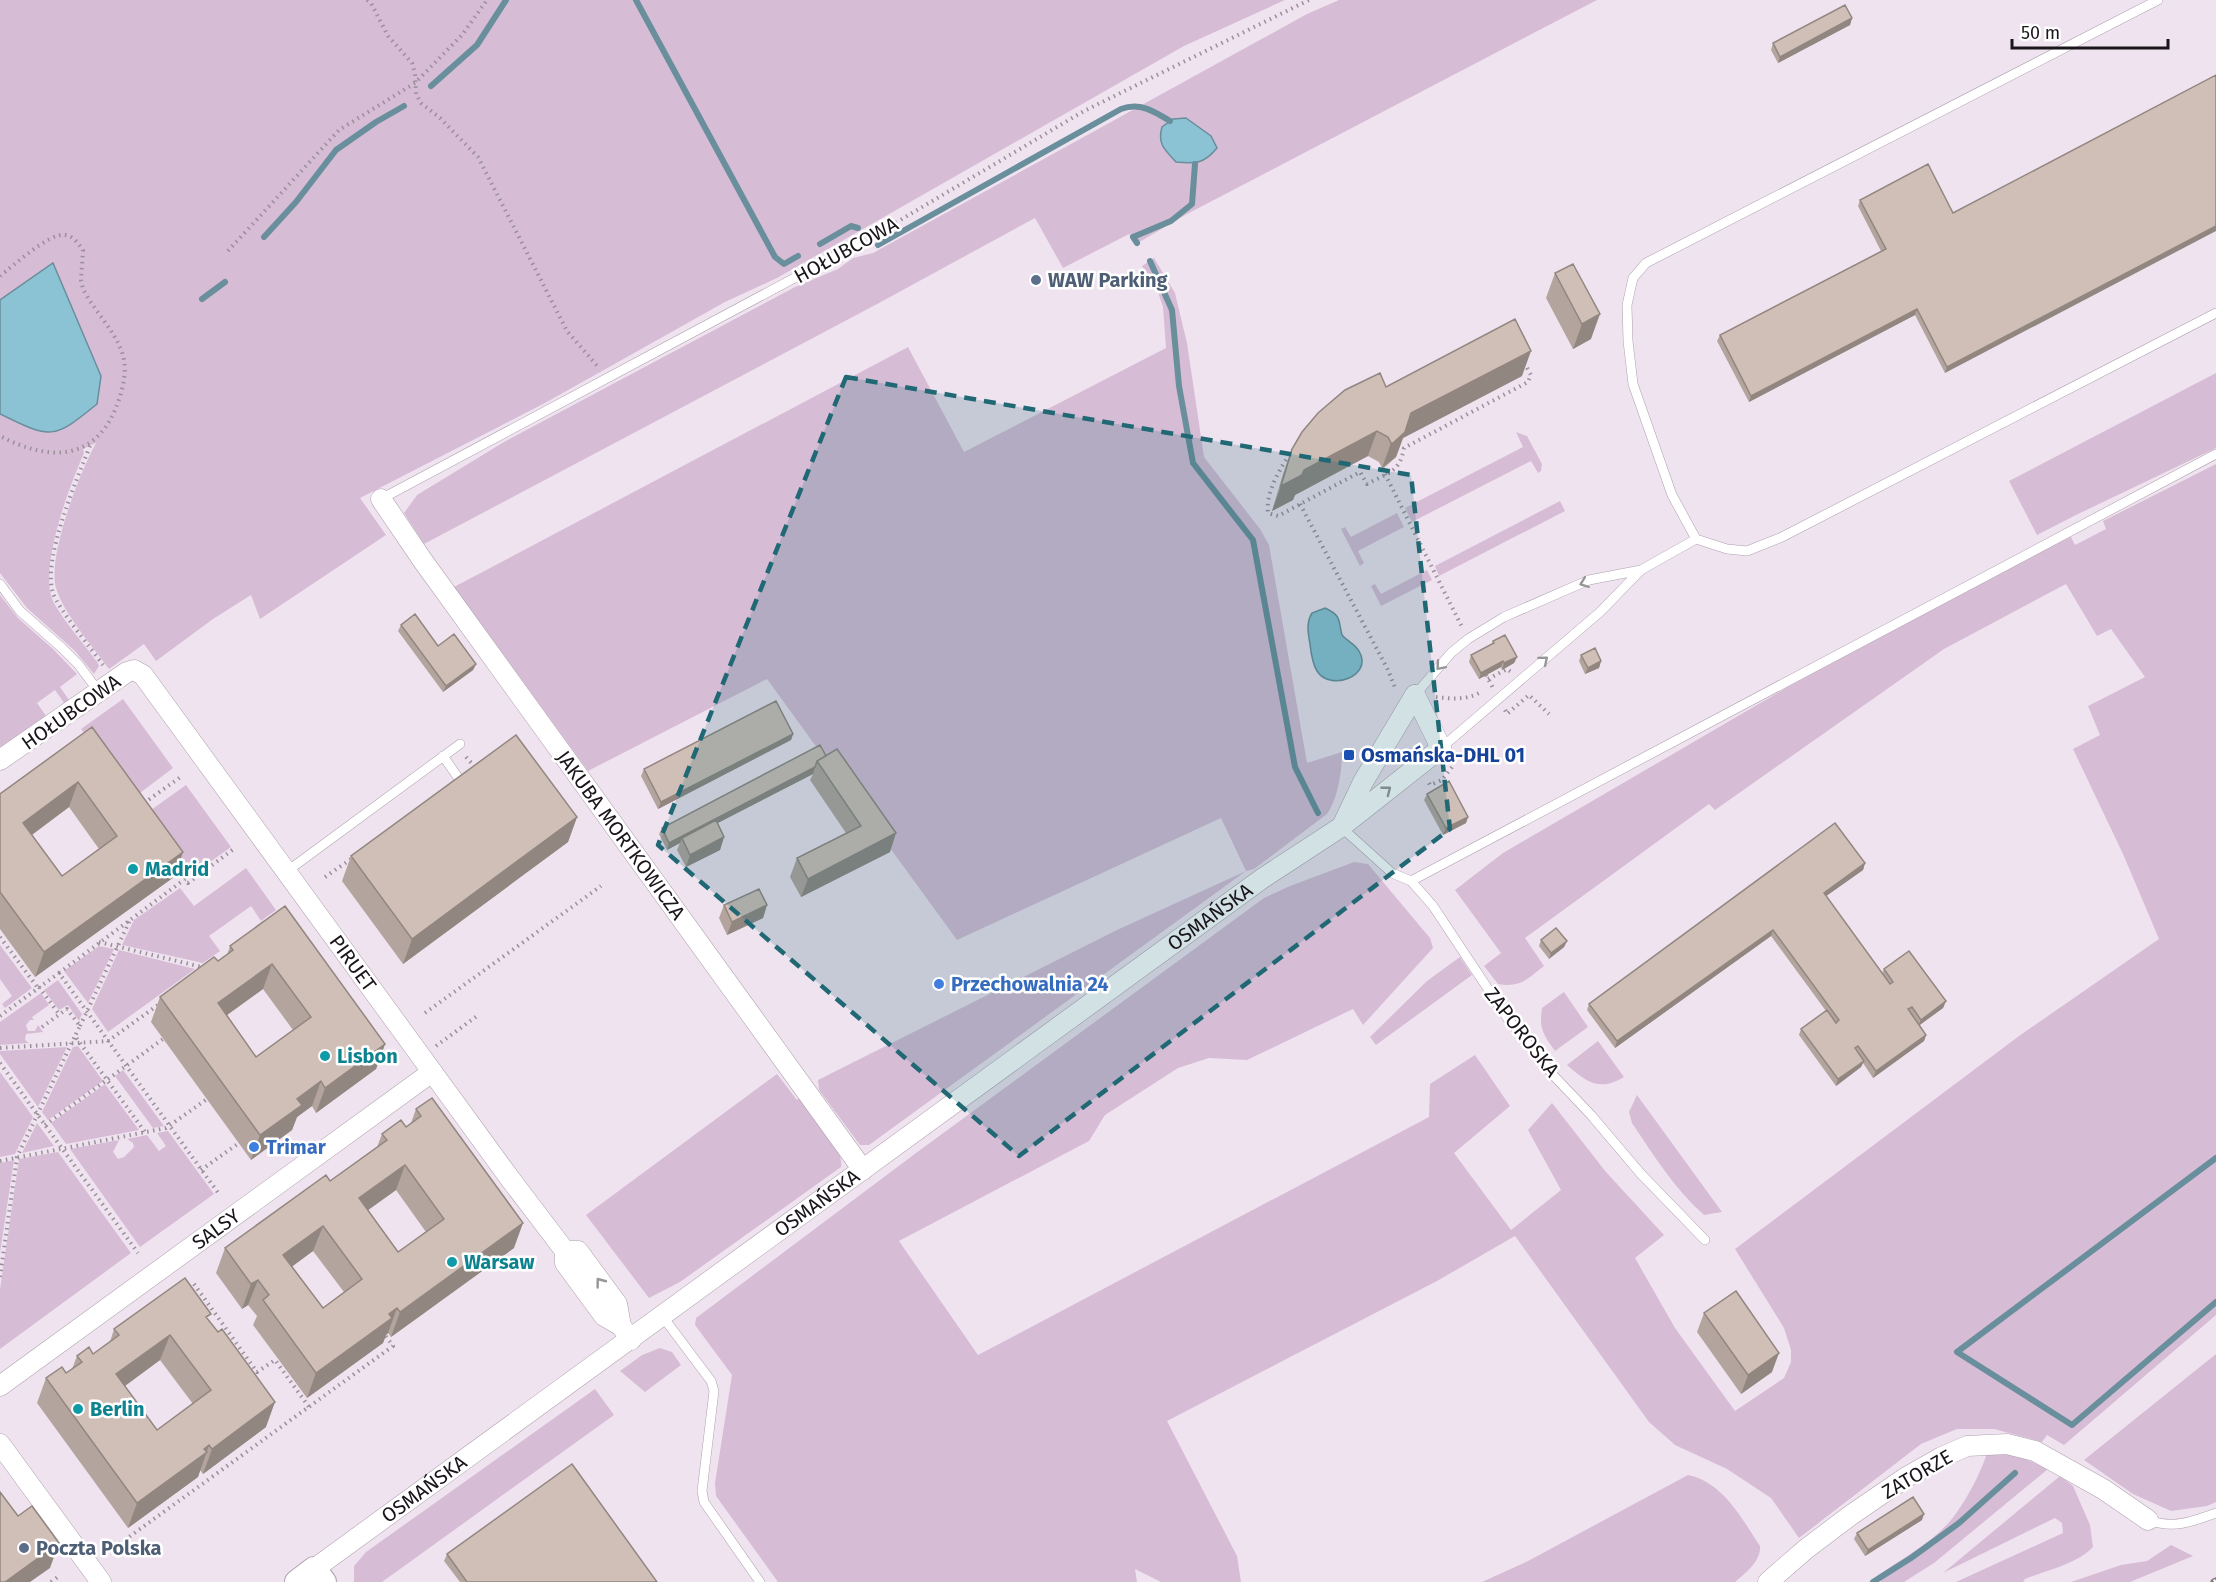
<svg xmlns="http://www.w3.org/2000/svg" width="2216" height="1582" font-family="'Fira Sans',sans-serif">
<rect width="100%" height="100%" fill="#f0e3f0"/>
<path fill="#d7bcd6" d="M0,0H1285L1184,46L777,278L725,302L545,403L360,498L386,535L260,619L251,595L213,619L156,661L144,644L109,669C94,648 63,613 56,588C47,556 80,472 96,443L83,449L84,453C70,485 38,568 53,601C62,619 85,645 97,662L99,666L94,674L75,651L27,608L0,573Z
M1339,0H1597L1187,214L1136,244L1129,234L1063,268L1035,218L879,303L424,544L404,513L417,495L504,442L795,287L838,269L853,258L873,253L1307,14Z
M1154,258L1175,293L1187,343L1204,457L1260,529L1269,545L1307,763L1342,752C1342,772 1338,798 1327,814L1254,869L1246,871L869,1145H860L819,1090L818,1080L1117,930L1246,871L1221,818L957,940L767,679L588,771L454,587L908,347L964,452L1166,348L1163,307L1158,292L1142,266Z
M2216,373V448L2076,515L2037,535L2009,481Z
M1516,432L1527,436L1542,464L1541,471L1538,473L1531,461L1412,522L1405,508L1523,447Z
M2216,464V1315L2064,1445L2047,1435L2042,1442L1994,1429H1957L1921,1444L1799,1538L1771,1498L1727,1469L1675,1445L1649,1422L1515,1236L1437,1281L1167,1421L1237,1556L1241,1582H1161L1135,1569L1137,1582H778L716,1496L715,1483L732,1375L695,1325L696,1318L916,1153L1264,898L1290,886L1354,862L1368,864L1430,938L1433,948L1363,1025L1353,1009L1247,1060L1209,1058L1178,1068L1105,1115L1089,1141L899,1241L978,1355L1429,1117L1430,1084L1475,1055L1510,1106L1454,1153L1511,1230L1561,1190L1528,1130L1552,1103L1606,1172L1664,1235L1635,1258L1675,1328L1735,1411L1784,1378L1791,1362V1350L1784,1328L1735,1249L2019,1036L2159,939L2123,854L2073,749L2100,735L2088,706L2145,677L2111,629L2097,636L2066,584L1944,649L1715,810L1709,804L1525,938L1544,966C1527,979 1521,988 1498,984L1484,966L1501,953L1455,890L1503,853L1793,684L2035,553L2071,537L2075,545L2106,529L2103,521Z
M1560,501L1565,511L1439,576L1435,566Z
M1397,513L1404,527L1358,551L1364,563L1360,566L1341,529L1345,527L1351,537Z
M1427,570L1432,580L1381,606L1371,586L1375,584L1381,594Z
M0,595L18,618L53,649L77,674L60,687L69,700L64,703L55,690L37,703L46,716L0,748Z
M123,699L173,768L132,799L81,729Z
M186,785L231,847L189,877L144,815Z
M246,868L276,910L261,921L251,906L209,936L220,951L203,963L122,945L134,920L180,888L194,906Z
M0,945L32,988L5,1008L2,1004L12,996L0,979Z
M99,946L114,949L88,1003L64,971Z
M119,950L195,969L108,1032L92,1009Z
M1460,957L1472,975L1376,1045L1370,1037L1427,981Z
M58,980L82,1014L79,1021L68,1005L59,1010L44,990Z
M1564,992L1588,1027L1555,1051C1543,1034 1539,1029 1542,1008Z
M41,993L49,1005L32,1017L34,1020H30L26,1025L28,1031H35L38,1025L43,1032L26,1034L25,1040L29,1043L0,1045V1022Z
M1598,1041L1624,1077C1600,1092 1586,1082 1567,1065Z
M78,1046L103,1081L48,1120L42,1112L73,1047Z
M67,1047L38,1107L0,1054V1051Z
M123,1070L164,1126L153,1128L115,1076Z
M0,1072L33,1117L15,1154L0,1157Z
M777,1074L797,1100L801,1096C812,1111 845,1149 841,1167L680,1282L649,1298L586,1215Z
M105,1084L139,1130L66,1144L51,1123Z
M1637,1095L1722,1212L1704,1215C1674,1188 1654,1156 1632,1123L1629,1112Z
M37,1123L54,1146L22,1153Z
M168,1131L214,1194L140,1247L70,1149L119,1140L113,1152L118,1159L124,1157L134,1147L133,1143L127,1139L147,1135L159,1151L166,1146L157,1133Z
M58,1152L131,1253L0,1349V1289L19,1159Z
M14,1160L0,1253V1163Z
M660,1348L672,1352L681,1365L645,1392L620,1371L642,1355Z
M2216,1354V1502L2207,1506L2171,1511L2133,1494L2084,1460Z
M595,1389L614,1415L382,1582H354V1566L366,1552Z
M1988,1450L2007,1451L2048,1469L1934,1563L1904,1582H1881L1877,1576C1901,1559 1932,1543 1951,1520C1965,1503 1982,1471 1988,1450Z
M1688,1475C1723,1482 1742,1519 1760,1546C1761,1562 1745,1573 1735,1582H1482L1528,1561Z
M2060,1476L2073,1486L2090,1525L2093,1547C2077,1564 2047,1570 2025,1579L2023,1582H1956L2063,1533L2062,1523L2055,1518L1943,1573Z
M2171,1545L2193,1556L2130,1582H2071L2121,1565L2147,1561Z"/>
<path fill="#8bc2d4" stroke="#698e9c" stroke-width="1.5" d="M1186,118L1211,136L1217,148C1204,164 1195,164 1176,162C1165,150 1157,144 1162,127L1173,119Z
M53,263L101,376L97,404C53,440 51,439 0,414V300Z
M1325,608C1342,616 1338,620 1342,635C1347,641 1355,644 1359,651C1374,676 1330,692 1317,671C1312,663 1311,653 1310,644C1308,633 1306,623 1312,613Z"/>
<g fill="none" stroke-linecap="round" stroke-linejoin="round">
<path stroke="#698e9c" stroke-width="6" d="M636,0L775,257L784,264L798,256
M431,86L477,45L506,0
M264,237L296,202L336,150L376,122L404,106
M1137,243L1133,237L1171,221L1192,204L1195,164
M820,244L851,226L858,228
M878,245L1121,109C1140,102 1154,111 1170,121
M1150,261L1172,310L1179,386L1193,463L1253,540L1295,767L1318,813
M202,299L225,282
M2216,1158L1957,1352L2072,1425L2216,1302
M1873,1582L1911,1558L1959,1523L2015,1473"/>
<g stroke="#ada1ad" stroke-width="10">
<path id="service" d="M381,499L858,244
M1696,539L1672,495L1633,384L1628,341L1627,305L1633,278L1646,263L2158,0
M0,584L20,611L62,648L78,664L99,692
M1415,695L1451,653L1468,639L1504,617L1589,580L1641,570
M1441,748L1600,612L1641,570L1696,539L1727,549L1747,551L1782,537L2216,313
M443,756L464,786
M1341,827L1392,873L1411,881L1433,906L1508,1019L1554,1076L1591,1115L1641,1174L1705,1240
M286,872L460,744
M1411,881L2216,454
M663,1317L711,1381L714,1391L702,1491L704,1502L760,1582
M2148,1520C2173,1529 2192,1522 2216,1513"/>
</g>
<g stroke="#ada1ad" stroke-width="21">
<g id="minor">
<path d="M381,499L423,561L863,1170"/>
<path d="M0,760L127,672L134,670L143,675L511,1180L565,1251V1263L604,1316L621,1326L631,1340"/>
<path d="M1344,822L1363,782L1415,695"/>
<path d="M565,1251H578L617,1304L621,1326"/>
<path d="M0,1386L432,1072"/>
<path d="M0,1444L101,1582"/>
<path id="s1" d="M314,1569L1263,878L1341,827L1441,748L1415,695"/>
<path d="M1768,1582L1806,1549L1851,1515L1905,1478L1942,1457L1967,1446L2007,1444L2035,1451L2103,1489L2148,1520"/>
</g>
</g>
<g stroke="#ada1ad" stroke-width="26">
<path id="tertiary" d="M297,1582L314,1569L324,1582"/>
</g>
<path stroke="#9a909a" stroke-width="4" stroke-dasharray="1.5 4.5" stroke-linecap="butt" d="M367,0L371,3L388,36L412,63L415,73L416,94L421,103L440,118L478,157L567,331L599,368
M870,238L1084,111L1309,0
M228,251L339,130L415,83L462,35L487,0
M0,276C13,266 50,232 65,235C73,236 78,243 83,250L81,280L83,289C95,313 119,334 124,360C127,375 121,396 115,410C92,463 46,460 0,436
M90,446C77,479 42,559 53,593C59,610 91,648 103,665
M1293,450C1281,466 1265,493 1268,513L1278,516L1360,472L1367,484C1388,473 1400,472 1404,448L1528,382L1531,375L1525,364
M1385,474L1462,627
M1300,504L1388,670L1396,690
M1486,675L1493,688
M1488,679L1507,669L1511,672
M1436,697C1452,699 1467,700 1481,692
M1505,710L1507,714L1529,695L1549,714
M466,757L476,768
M1429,783L1430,785L1442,780L1452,767
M144,803L182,776
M175,865L185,879
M325,877L354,857
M0,937L38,988
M99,942L206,968
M59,973L185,879L188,883L235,848
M39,987L59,1014
M425,1013L601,886
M0,1016L59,973L219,1194
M80,1026L131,918
M42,1027L67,1009L80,1026L75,1036L145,1132
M436,1046L477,1016
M0,1048L108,1041L158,1005
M0,1063L138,1253
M45,1125L163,1039
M0,1161L166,1128L207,1099
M201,1170L239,1143
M0,1277L17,1157L75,1036
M194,1284L257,1372L275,1360L309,1407
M107,1544L111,1550L393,1346L385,1335
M51,1582L59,1576"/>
<use href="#service" stroke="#fff" stroke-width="9"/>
<use href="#minor" stroke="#fff" stroke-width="20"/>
<use href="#tertiary" stroke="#fff" stroke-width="24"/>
<g stroke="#817881" stroke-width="7">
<path id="rail" d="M2214,1582L2216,1581"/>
</g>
<use href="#rail" stroke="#fff" stroke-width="4.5" stroke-dasharray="14" stroke-linecap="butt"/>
</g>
<path fill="#b3a49d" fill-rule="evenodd" d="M1852,18L1850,25L1778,63L1771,50L1773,43Z
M2216,75L1945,373L1915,315L1749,402L1717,341L1720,335L1881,251L1858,206L1860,200L1953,213Z
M1555,273L1591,339L1573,349L1546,298Z
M1522,376L1403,438L1396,457L1384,468H1382L1379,462L1368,456L1295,495L1293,500L1272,511L1283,474L1292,449L1386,387Z
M401,625L438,646L476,664L473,670L443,692L398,631Z
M1493,641L1517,657L1514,663L1502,670L1501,667L1479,679L1469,662L1471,655L1491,645Z
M1581,655L1601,661L1599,668L1585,674L1579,661Z
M92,727L183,852L174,877L35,977L0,929V794ZM69,807L99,849L62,876L32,835Z
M793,734L791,740L658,809L641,776L644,769Z
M826,756L890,852L801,897L790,877L797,858L846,833L810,780L813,774L717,823L724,837L720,850L686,867L677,850L680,843L667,850L659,834L662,828Z
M1427,794L1468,817L1466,823L1443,835L1424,800Z
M577,817L568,842L403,964L342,881L351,856Z
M1865,863L1863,870L1826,896L1882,973L1884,969L1946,1001L1943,1008L1920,1025L1926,1035L1924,1041L1873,1078L1863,1063L1861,1067L1836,1086L1799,1035L1801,1029L1826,1011L1771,936L1615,1048L1587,1010L1589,1004Z
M724,905H767L763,918L727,935L719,918Z
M285,906L385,1044L376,1069L316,1113L312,1106L297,1117L292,1130L251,1160L151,1022L160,997L218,961L227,955L230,946ZM263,989L293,1030L256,1057L227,1015Z
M1541,940L1567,941L1564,947L1549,959L1539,946Z
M416,1109L514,1248L391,1337L388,1333L386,1335L383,1343L307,1398L253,1325L257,1316L248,1305L242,1309L216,1273L225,1248L330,1181L377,1147L382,1134L406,1127L411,1123ZM396,1190L426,1232L398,1252L368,1210ZM313,1251L344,1292L323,1308L292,1266Z
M1704,1313L1772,1372L1741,1394L1697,1332Z
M209,1320L266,1427L203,1474L200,1470L198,1477L128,1528L37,1403L46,1378L66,1373L72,1369L77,1356L93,1354L110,1342L114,1329ZM160,1360L193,1404L157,1430L125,1386Z
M1922,1520L1865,1556L1854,1539L1857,1533Z
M447,1554L657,1582H460L444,1561Z"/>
<path fill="#928680" d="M1852,18L1850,25L1778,63L1780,57Z
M2216,226V231L1945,373L1947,367Z
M1917,309L1915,315L1749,402L1751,396Z
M1600,314L1591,339L1573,349L1582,324Z
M1531,351L1522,376L1403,438L1396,457L1382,468L1391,443L1411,413Z
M1377,431L1368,456L1295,495L1293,500L1272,511L1281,486L1304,470Z
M1517,657L1514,663L1502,670L1504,663Z
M1503,661L1501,667L1479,679L1481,673Z
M1601,661L1599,668L1585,674L1588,668Z
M476,664L473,670L443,692L446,686Z
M793,734L791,740L658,809L661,802Z
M815,767L813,774L683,841L682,838L680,843L667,850L669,843Z
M78,782L69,807L14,848L23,823Z
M577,817L568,842L403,964L412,939Z
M1468,817L1466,823L1443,835L1446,828Z
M896,833L890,852L801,897L808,879Z
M724,837L720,850L686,867L690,855Z
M183,852L174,877L35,977L44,952Z
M1865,863L1863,870L1822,899L1824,893Z
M767,905L763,918L727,935L732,922Z
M1773,930L1771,936L1615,1048L1617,1041Z
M1567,941L1564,947L1549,959L1551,953Z
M272,964L263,989L209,1028L218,1003Z
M1946,1001L1943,1008L1918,1026L1921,1020Z
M1926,1035L1924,1041L1873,1078L1876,1071Z
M385,1044L376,1069L316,1113L325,1088Z
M1864,1061L1861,1067L1836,1086L1838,1079Z
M321,1081L312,1106L297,1117L292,1130L251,1160L260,1135L297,1099Z
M405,1165L396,1190L350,1223L359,1198Z
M523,1223L514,1248L391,1337L400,1312Z
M323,1226L313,1251L274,1280L283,1255Z
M258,1280L248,1305L242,1309L251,1284Z
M397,1308L388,1333L386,1335L383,1343L307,1398L316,1373Z
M170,1335L160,1360L107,1399L116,1374Z
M1779,1353L1772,1372L1741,1394L1748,1375Z
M275,1402L266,1427L203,1474L212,1449Z
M209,1445L198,1477L128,1528L137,1503Z
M1924,1514L1922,1520L1865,1556L1868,1550Z
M59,1543L50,1568L30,1582H5Z"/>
<path fill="#d0bfb7" stroke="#928680" stroke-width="1.5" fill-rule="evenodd" d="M1845,5L1852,18L1780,57L1773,43Z
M2216,75V226L1947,367L1917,309L1751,396L1720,335L1886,249L1860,200L1928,164L1953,213Z
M1573,264L1600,314L1582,324L1555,273Z
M1515,319L1531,351L1411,413L1405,432L1393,443H1391L1388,437L1377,431L1304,470L1302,475L1281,486L1292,449L1302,432L1318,413L1345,390L1380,373L1386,387Z
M415,614L438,646L454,634L476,664L446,686L401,625Z
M1505,635L1517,657L1504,663L1503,661L1481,673L1471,655L1494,643L1493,641Z
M1595,648L1601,661L1588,668L1581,655Z
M776,701L793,734L661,802L644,769Z
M92,727L183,852L44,952L0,892V794ZM78,782L117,836L62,876L23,823Z
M516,735L577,817L412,939L351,856Z
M820,745L826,756L817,761L815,767L669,843L662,828Z
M837,749L896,833L808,879L797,858L861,826L817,761Z
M1449,781L1468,817L1446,828L1427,794Z
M716,820L724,837L690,855L682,838Z
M1835,823L1865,863L1824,893L1890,984L1893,982L1884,969L1909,951L1946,1001L1921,1020L1912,1007L1908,1009L1926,1035L1876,1071L1858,1046L1855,1048L1864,1061L1838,1079L1801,1029L1827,1010L1836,1023L1839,1020L1773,930L1617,1041L1589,1004Z
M759,889L767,905L732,922L724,905Z
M285,906L385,1044L325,1088L321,1081L297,1099L302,1105L260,1135L160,997L214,957L218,961L233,950L230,946ZM272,964L311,1017L256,1057L218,1003Z
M1556,928L1567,941L1551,953L1541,940Z
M432,1098L523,1223L400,1312L397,1308L389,1314L392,1318L316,1373L263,1300L269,1295L258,1280L251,1284L225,1248L326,1175L330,1181L387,1140L382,1134L401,1120L406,1127L421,1116L416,1109ZM405,1165L444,1219L398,1252L359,1198ZM323,1226L362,1279L323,1308L283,1255Z
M185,1278L211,1314L206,1317L218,1332L222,1329L275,1402L212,1449L209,1445L204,1449L207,1452L137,1503L46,1378L62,1367L66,1373L82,1362L77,1356L89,1347L93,1354L119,1335L114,1329ZM170,1335L211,1390L157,1430L116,1374Z
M1736,1291L1779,1353L1748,1375L1704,1313Z
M572,1464L657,1582H467L447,1554Z
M0,1492L18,1516L32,1506L59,1543L5,1582H0Z
M1913,1497L1924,1514L1868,1550L1857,1533Z"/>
<defs><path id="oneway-chevron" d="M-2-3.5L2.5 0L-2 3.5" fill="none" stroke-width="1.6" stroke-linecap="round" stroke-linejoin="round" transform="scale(1.5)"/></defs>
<g stroke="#989698">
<use href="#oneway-chevron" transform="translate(1584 583) rotate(159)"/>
<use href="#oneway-chevron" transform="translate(1544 660) rotate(-40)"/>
<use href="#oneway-chevron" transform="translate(1440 666) rotate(131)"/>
<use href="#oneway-chevron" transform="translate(1387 790) rotate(-38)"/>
<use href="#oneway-chevron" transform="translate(600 1282) rotate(-127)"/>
</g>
<path fill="#1f6874" fill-opacity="0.2" stroke="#1f6874" stroke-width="4.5" stroke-dasharray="12 8" stroke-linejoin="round" d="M846,377L1411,475L1450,829L1019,1156L658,845Z"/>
<g fill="#5c6f8a" stroke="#fff" stroke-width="2">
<circle cx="1036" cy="280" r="6"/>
<circle cx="24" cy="1548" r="6"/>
</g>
<rect fill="#1a4fb4" stroke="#fff" stroke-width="2" x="1343" y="749" width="12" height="12" rx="3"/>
<g fill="#0f9aa8" stroke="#fff" stroke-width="2">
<circle cx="133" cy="869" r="6"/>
<circle cx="325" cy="1056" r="6"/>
<circle cx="452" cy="1262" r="6"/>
<circle cx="78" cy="1409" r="6"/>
</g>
<g fill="#3f7fe0" stroke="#fff" stroke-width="2">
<circle cx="939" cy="984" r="6"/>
<circle cx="254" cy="1147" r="6"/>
</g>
<g text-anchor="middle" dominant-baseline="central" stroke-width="5" stroke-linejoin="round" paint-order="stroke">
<g font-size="20" fill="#1a151a" stroke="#fff">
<text transform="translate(846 250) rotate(-29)">HOŁUBCOWA</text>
<text transform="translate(71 712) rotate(-35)">HOŁUBCOWA</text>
<text transform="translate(621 835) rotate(54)">JAKUBA MORTKOWICZA</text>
<text stroke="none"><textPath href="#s1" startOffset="1108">OSMAŃSKA</textPath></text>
<text transform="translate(353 963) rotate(54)">PIRUET</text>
<text transform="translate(1522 1032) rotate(52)">ZAPOROSKA</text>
<text stroke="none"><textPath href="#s1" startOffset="622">OSMAŃSKA</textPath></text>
<text transform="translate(216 1229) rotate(-36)">SALSY</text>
<text transform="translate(1917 1474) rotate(-30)">ZATORZE</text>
<text stroke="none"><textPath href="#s1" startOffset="136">OSMAŃSKA</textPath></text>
</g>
<g font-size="20" font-weight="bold" fill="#4e5e75" stroke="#fff" text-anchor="start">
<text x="1048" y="280">WAW Parking</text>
<text x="36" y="1548">Poczta Polska</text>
</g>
<g font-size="20" font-weight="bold" fill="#164399" stroke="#fff" text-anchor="start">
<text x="1361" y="755">Osmańska-DHL 01</text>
</g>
<g font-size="20" font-weight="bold" fill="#0d838f" stroke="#fff" text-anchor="start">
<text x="145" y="869">Madrid</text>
<text x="337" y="1056">Lisbon</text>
<text x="464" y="1262">Warsaw</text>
<text x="90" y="1409">Berlin</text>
</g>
<g font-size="20" font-weight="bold" fill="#366cbe" stroke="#fff" text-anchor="start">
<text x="951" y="984">Przechowalnia 24</text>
<text x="266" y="1147">Trimar</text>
</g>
</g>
<path d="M2012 39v9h156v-9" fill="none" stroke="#1a151a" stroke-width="3"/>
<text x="2021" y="39" font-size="18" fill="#1a151a" stroke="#ffffff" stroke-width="4.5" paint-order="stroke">50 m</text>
</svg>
